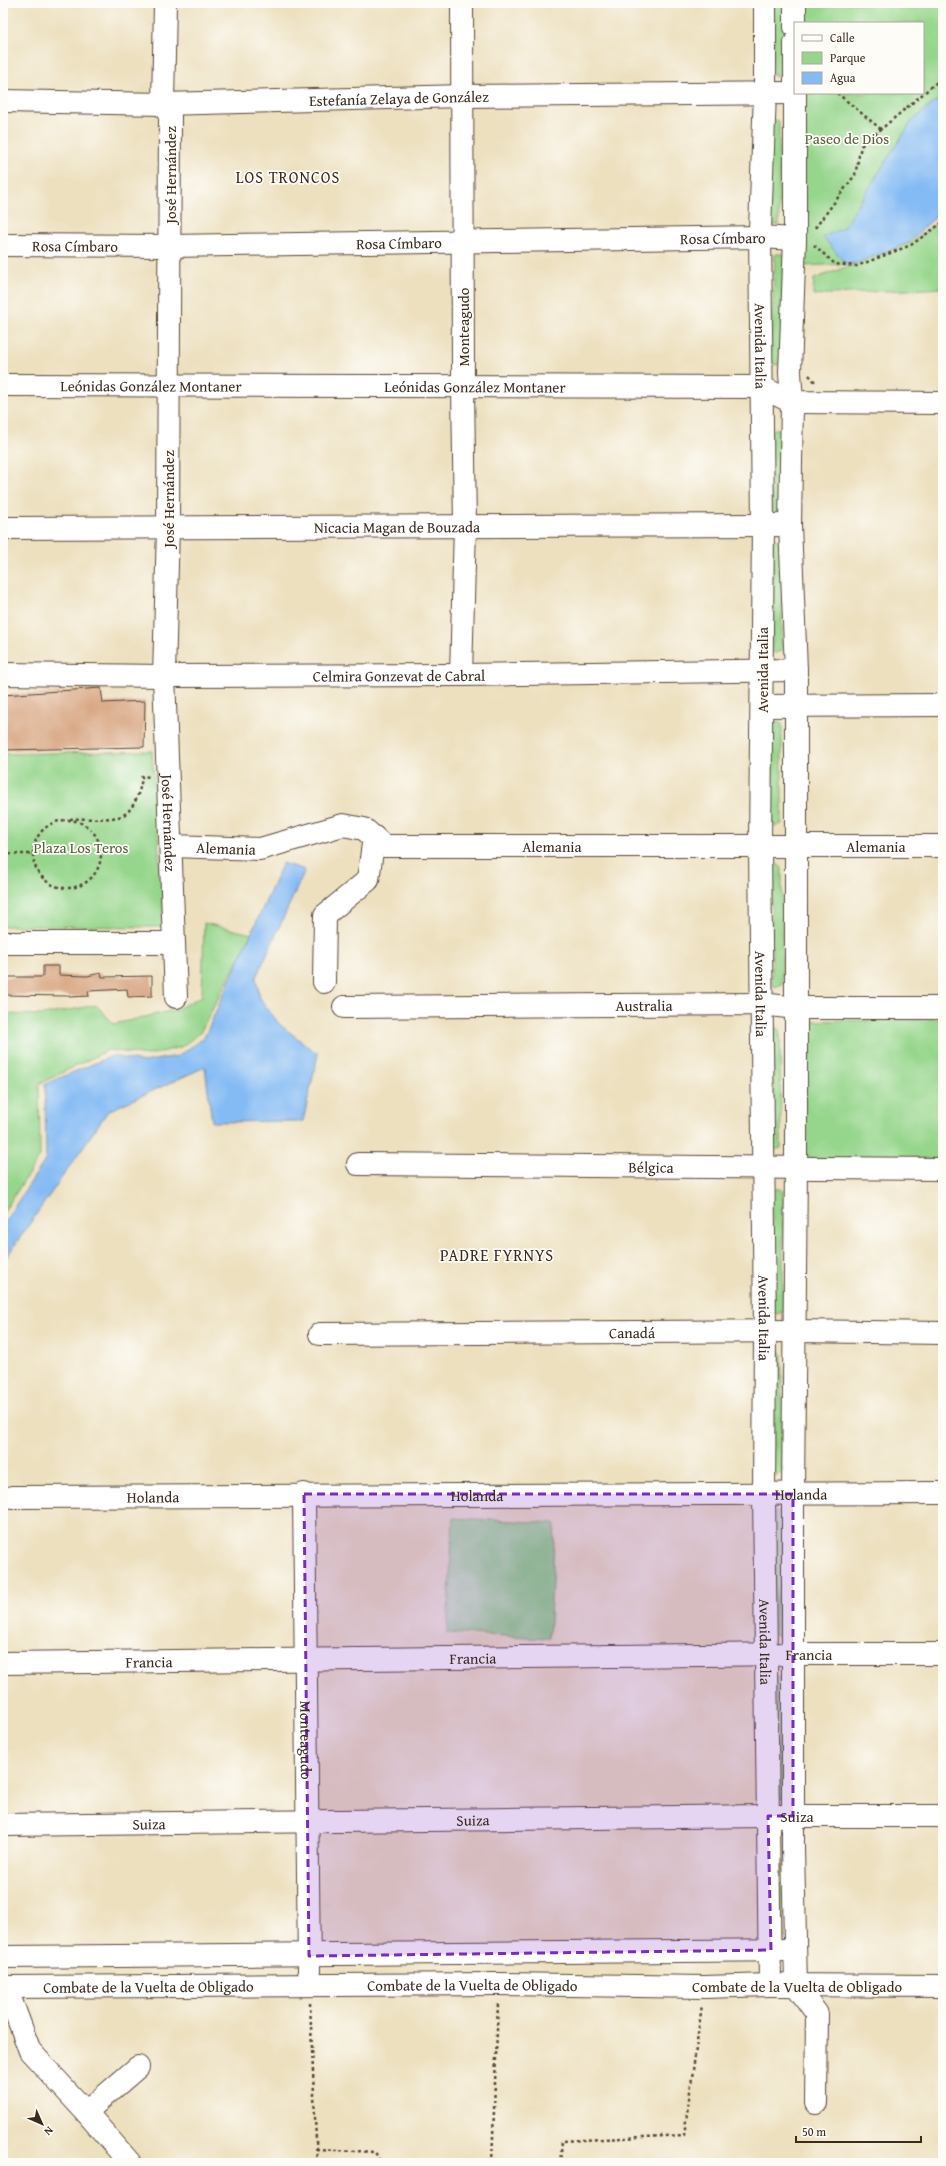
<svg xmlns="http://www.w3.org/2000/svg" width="946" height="2166" font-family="'Gentium Book Plus',serif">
<rect width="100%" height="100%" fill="#fdfcf7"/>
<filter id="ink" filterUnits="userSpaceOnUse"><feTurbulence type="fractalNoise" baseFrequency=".025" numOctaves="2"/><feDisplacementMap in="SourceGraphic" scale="8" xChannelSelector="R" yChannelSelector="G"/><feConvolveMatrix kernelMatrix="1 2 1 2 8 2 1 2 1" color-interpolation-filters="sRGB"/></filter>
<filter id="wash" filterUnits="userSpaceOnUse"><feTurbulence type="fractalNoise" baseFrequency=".012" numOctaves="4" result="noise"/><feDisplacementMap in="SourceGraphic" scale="16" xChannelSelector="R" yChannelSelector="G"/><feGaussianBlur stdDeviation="0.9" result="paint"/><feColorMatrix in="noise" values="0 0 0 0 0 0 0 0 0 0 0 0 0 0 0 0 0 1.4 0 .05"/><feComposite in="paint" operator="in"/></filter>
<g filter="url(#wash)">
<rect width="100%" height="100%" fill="#ede0bf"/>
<path fill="#96d68c" stroke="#688055" d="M774,3H785V76H773Z
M800,3H943V99L936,101L912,121L843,228L824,237L846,264L803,266L802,93H923V23H800Z
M770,119L779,121V225H769Z
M943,218V288L813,295L814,279L910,243Z
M775,254H784L780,365L770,364Z
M774,429H779L781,432L780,514L778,516L772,514L771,432Z
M773,540H780L782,543V651L775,653L772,651Z
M773,721L779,722L782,724V824L775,826L772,824L771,725Z
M152,751L164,927L3,926V754Z
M773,865H779L782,868V984L775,987L772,985L771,868Z
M204,923L252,934L200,1033L181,1047L149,1055L108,1050L39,1084L40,1156L3,1213V1014L43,1015L96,1005L114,1024L175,1010L202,996Z
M943,1019V1159H804L805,1021Z
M772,1028H778L780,1030L781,1148L774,1150Z
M775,1189H781L783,1191V1312L776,1314L773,1312L772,1192Z
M773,1351H780L782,1354V1473L775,1475L773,1473Z
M775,1512L781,1513L783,1515V1634L777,1636L774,1634Z
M453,1518L555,1523L549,1638L447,1633Z
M775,1677H781L784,1680L785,1797L778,1799Z
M776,1837L782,1838L784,1940L778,1942Z"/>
<path fill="#85bbf4" stroke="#607289" d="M943,99V210L908,243L857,263L846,264L823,237L843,228L912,121L936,101Z
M283,863L305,870L256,978L260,998L279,1024L318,1054L303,1121L212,1122L205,1067L108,1111L3,1262V1224L46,1159L45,1084L112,1056L143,1062L178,1056L204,1038Z"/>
<g id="blocks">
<path fill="#d6a17c" d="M101,688L103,703L145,701L144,747L3,750V695Z
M43,966H59V975L87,976L101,973L102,977L152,976V996L128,997L127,989L88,991L89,996L69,997V996L3,995V977H43Z"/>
</g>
</g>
<g filter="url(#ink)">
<use href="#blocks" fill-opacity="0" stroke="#564536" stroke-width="1"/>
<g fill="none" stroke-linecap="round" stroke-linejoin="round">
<g stroke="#564536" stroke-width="24">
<g id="minor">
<path id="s1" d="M165,3L163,104L170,116L168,527L164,676L176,997"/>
<path id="s2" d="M3,101L163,104L463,96L795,93"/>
<path id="s3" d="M3,245L170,246L760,237L795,239"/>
<path id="s4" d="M3,385L761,387L792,402L943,403"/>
<path id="s5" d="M3,528L790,525"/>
<path id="s6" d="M3,674L164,676L461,675L796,670"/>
<path d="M461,675L465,526L463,387L462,3"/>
<path d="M762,706L943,705"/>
<path id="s7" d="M172,846L260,849L343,825L364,829L384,846H943"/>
<path d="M3,943H173"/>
<path d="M324,982L325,915L368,880L374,837"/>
<path id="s8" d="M344,1007L762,1004L796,1008H943"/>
<path id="s9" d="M358,1164L943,1169"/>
<path id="s10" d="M320,1334L794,1331L943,1333"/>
<path id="s11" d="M304,1494L309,1971"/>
<path id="s12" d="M12,1497L943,1493"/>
<path id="s13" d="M3,1663L793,1654H943"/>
<path id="s14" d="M3,1825L768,1816H943"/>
<path d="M3,1957L794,1950"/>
<path id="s15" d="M3,1985L6,1987L499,1984L705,1987L770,1985"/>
<path d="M796,1985L817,2014L816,2103"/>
<path d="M6,1987L30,2051L86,2112L130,2163"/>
<path d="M86,2112L138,2067"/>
</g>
</g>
<g stroke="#564536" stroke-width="24">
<g id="major">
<path id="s16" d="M765,3V92L760,230L763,525L760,846L765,1331L764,1494L770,1985L943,1986"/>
<path d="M795,3V27"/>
<path d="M795,43V239L790,372L792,402L790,525L796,670V1168L793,1494V1848L796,1985"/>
</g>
</g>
<path stroke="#564536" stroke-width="2.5" stroke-dasharray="3 3" stroke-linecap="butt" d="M837,93L882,130
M815,228L855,175L861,146L943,77
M814,245L835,264L857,266L911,245L943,222
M809,375L816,383
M70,819C85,818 103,820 118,817C134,814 141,789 142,776L150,777
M33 854a34 34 0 1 1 68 0a34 34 0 1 1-68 0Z
M3,854H32
M310,2003L317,2163
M316,2149L375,2152L381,2163
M492,2163L498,2003
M560,2163L562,2141L684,2135L702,2005"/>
<use href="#minor" stroke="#fff" stroke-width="22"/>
<use href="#major" stroke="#fff" stroke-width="22"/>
</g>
</g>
<path fill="#7b2cbf" fill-opacity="0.2" stroke="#7b2cbf" stroke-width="3" stroke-dasharray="8 5" stroke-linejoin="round" d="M304,1494H793V1816H768L771,1950L309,1956Z"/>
<g text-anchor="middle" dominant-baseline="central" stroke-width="3.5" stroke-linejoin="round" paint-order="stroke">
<g font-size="15" fill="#3b2a1e" stroke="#fdfcf7">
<text stroke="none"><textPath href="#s2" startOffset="396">Estefanía Zelaya de González</textPath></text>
<text transform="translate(170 175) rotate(-90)">José Hernández</text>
<text stroke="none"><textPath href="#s3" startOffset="720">Rosa Címbaro</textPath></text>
<text stroke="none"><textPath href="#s3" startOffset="396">Rosa Címbaro</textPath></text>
<text stroke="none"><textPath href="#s3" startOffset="72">Rosa Címbaro</textPath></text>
<text transform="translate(463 327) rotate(-90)">Monteagudo</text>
<text stroke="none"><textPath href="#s16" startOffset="343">Avenida Italia</textPath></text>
<text stroke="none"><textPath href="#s4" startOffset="148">Leónidas González Montaner</textPath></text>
<text stroke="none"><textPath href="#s4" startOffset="472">Leónidas González Montaner</textPath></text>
<text transform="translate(168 499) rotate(-90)">José Hernández</text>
<text stroke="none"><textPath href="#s5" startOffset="394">Nicacia Magan de Bouzada</textPath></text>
<text transform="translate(762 670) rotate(-90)">Avenida Italia</text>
<text stroke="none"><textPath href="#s6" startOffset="396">Celmira Gonzevat de Cabral</textPath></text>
<text stroke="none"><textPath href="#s1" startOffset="822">José Hernández</textPath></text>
<text stroke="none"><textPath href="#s7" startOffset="714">Alemania</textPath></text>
<text stroke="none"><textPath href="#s7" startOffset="390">Alemania</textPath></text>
<text stroke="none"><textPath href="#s7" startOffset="54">Alemania</textPath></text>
<text stroke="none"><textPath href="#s16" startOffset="991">Avenida Italia</textPath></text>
<text stroke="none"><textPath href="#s8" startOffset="300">Australia</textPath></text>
<text stroke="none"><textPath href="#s9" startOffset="293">Bélgica</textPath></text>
<text stroke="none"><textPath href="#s16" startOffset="1315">Avenida Italia</textPath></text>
<text stroke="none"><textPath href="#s10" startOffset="312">Canadá</textPath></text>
<text stroke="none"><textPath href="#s12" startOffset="465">Holanda</textPath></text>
<text stroke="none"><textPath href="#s12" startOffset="789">Holanda</textPath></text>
<text stroke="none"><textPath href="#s12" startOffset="141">Holanda</textPath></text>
<text stroke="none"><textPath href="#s16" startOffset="1639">Avenida Italia</textPath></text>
<text stroke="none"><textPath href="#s13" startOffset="806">Francia</textPath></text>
<text stroke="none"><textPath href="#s13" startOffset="470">Francia</textPath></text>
<text stroke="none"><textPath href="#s13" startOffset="146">Francia</textPath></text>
<text stroke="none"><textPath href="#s11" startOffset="246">Monteagudo</textPath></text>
<text stroke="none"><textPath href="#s14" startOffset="794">Suiza</textPath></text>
<text stroke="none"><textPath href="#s14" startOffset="470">Suiza</textPath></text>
<text stroke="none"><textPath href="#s14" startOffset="146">Suiza</textPath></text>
<text stroke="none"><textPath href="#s15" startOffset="470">Combate de la Vuelta de Obligado</textPath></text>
<text x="797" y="1986">Combate de la Vuelta de Obligado</text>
<text stroke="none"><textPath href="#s15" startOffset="146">Combate de la Vuelta de Obligado</textPath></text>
</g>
<g font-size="15" fill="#565e3f" stroke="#fdfcf7">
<text x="847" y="138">Paseo de Dios</text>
<text x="81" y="847">Plaza Los Teros</text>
</g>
<g font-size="16" letter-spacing="1" fill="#3b2a1e" stroke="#fdfcf7">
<text x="288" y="177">LOS TRONCOS</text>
<text x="497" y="1255">PADRE FYRNYS</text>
</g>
</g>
<rect width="946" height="2166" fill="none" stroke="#fdfcf7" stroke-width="16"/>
<rect x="794" y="22" width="130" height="72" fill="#fdfcf7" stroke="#afa8a0"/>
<rect x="802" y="35" width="20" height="6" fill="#ffffff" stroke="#afa8a0"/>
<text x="830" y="42" font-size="12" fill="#3b2a1e">Calle</text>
<rect x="802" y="52" width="20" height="12" fill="#96d68c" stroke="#afa8a0"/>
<text x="830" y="62" font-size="12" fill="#3b2a1e">Parque</text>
<rect x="802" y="72" width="20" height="12" fill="#85bbf4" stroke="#afa8a0"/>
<text x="830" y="82" font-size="12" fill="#3b2a1e">Agua</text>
<g transform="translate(42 2124) rotate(135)" stroke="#fdfcf7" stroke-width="3" paint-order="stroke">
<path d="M0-3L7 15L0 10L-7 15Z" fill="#3b2a1e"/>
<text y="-6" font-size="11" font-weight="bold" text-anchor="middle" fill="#3b2a1e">N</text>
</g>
<path d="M796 2136v6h125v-6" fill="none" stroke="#3b2a1e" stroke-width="2"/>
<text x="802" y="2136" font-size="12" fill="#3b2a1e" stroke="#fdfcf7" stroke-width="3" paint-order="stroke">50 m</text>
</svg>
